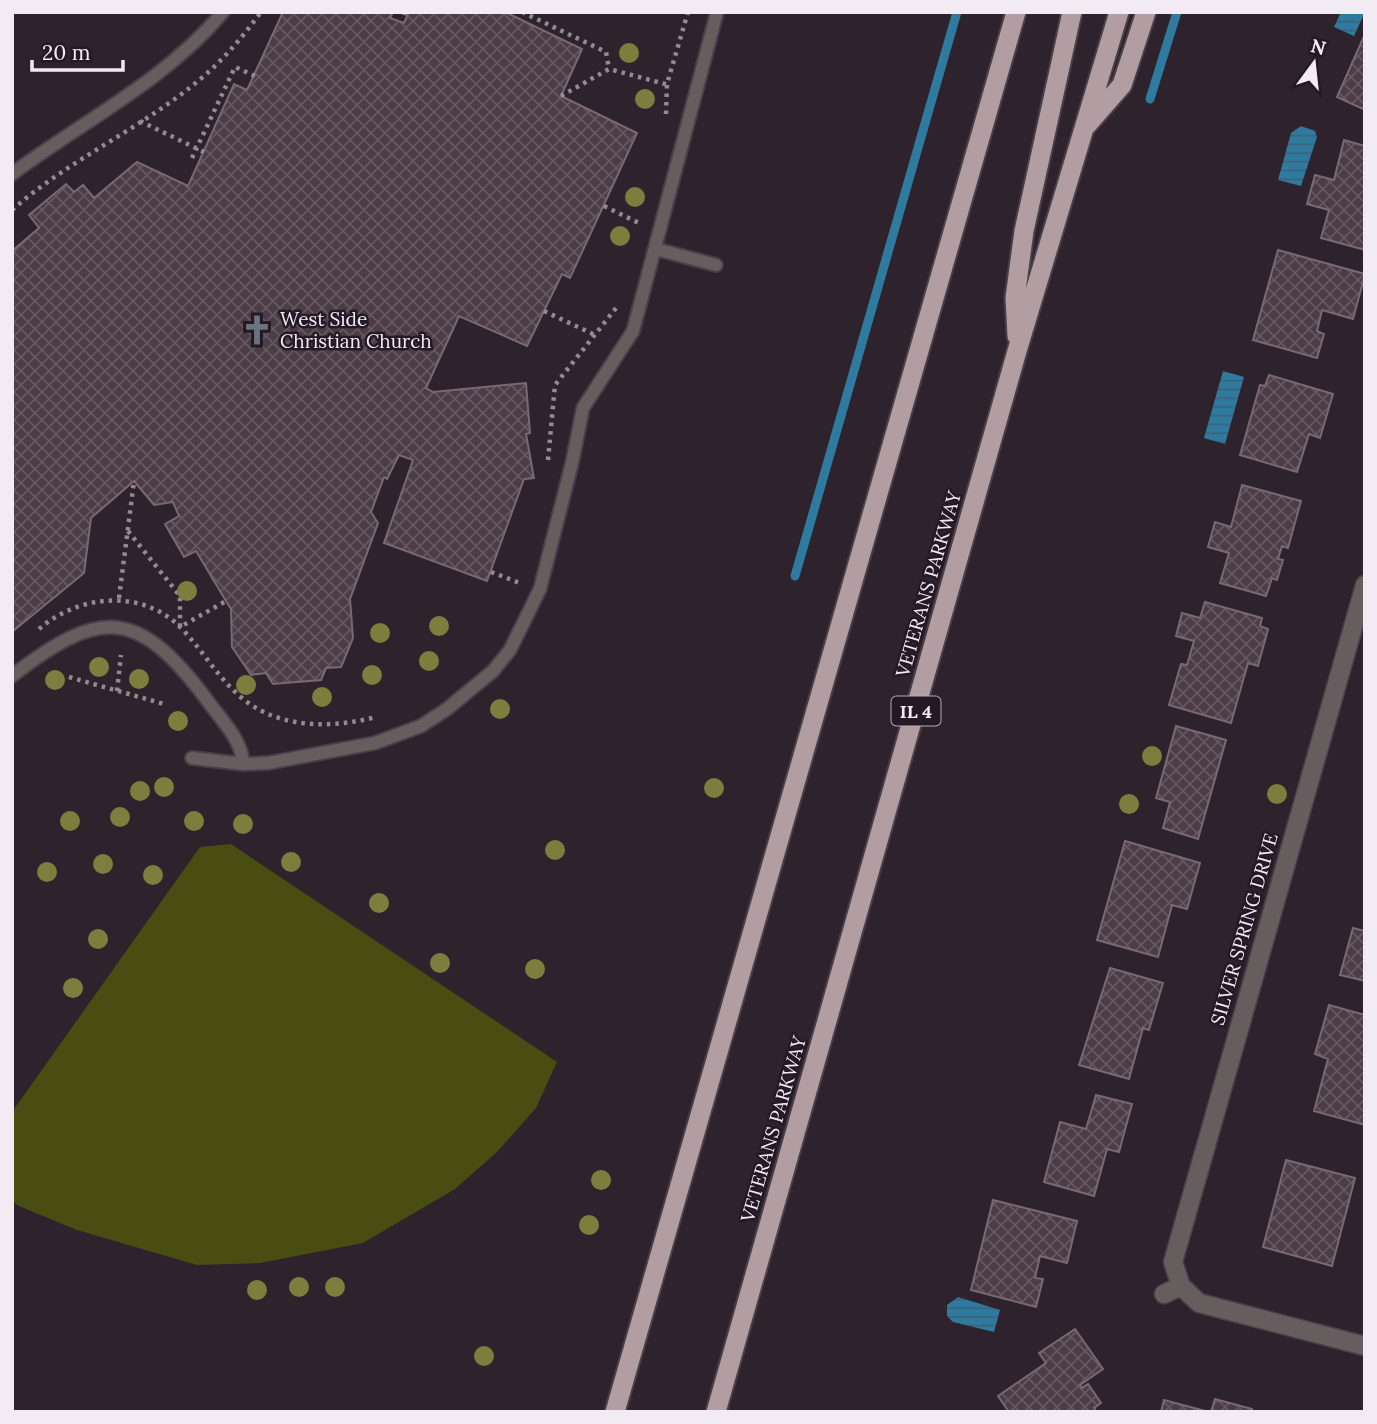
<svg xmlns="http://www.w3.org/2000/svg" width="1377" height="1424" font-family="Lora,serif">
<defs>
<pattern id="water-rules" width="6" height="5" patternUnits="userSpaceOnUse" patternTransform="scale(1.75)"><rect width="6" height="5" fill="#2f7ba0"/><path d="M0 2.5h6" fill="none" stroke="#3b6379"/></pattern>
<pattern id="building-cross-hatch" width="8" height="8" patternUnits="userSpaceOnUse" patternTransform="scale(1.75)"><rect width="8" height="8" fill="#4b3c46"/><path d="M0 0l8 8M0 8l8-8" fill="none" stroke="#655861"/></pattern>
</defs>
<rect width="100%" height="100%" fill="#2e222d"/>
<path fill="#494d11" d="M231,844L557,1062L536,1108L497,1152L455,1189L363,1243L260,1263L197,1265L77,1230L19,1206L12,1201V1112L200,847Z"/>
<path fill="url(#water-rules)" d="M1341,12H1365L1354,36L1334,27Z
M1301,126L1315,131L1317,137L1301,186L1278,180L1291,133Z
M1223,371L1244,377L1225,444L1204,438Z
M958,1297L1000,1310L994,1332L953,1322L947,1316V1305Z"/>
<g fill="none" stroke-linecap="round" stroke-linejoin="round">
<path stroke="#2f7ba0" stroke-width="9" d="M1150,99L1177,12
M795,576L957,12"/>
</g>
<path fill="url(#building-cross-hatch)" stroke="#7a6975" stroke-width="2" d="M283,12H393L390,18L404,23L409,12H505L582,49L561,96L637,133L570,278L562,274L527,346L459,316L426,388L433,392L526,383L530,433L526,434L534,478L524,479L487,581L384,543L413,460L399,455L387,479L384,477L371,512L378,523L350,599L353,638L341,667L326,668L321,680L273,684L266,673L251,675L232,647L231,609L226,601L196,551L184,557L165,524L179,516L173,502L154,505L134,481L91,518L84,573L12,632V251L39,228L29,215L66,184L74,192L83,185L94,198L137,162L188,186L234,84L247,90Z
M1365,34V110L1337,97Z
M1344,140L1365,146V250L1321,238L1329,210L1307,204L1315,175L1334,180Z
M1278,250L1365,274L1353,319L1322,310L1317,331L1324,334L1317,358L1253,340Z
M1269,375L1333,394L1320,438L1309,434L1297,472L1240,455L1260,385L1265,386Z
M1242,485L1301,501L1288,548L1282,546L1278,559L1283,560L1277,580L1272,578L1266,596L1220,583L1229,553L1208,547L1215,522L1231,527Z
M1205,602L1262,618L1260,626L1268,629L1258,666L1248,663L1231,723L1169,705L1181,664L1187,665L1194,641L1176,636L1182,613L1200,618Z
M1176,726L1226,740L1198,839L1163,828L1170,802L1156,798Z
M1125,841L1200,863L1187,909L1172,905L1158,957L1097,940Z
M1353,928L1365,931V981L1340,975Z
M1110,968L1163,983L1149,1030L1143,1028L1129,1079L1079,1065Z
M1329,1005L1365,1015V1125L1314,1111L1328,1059L1315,1054Z
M1096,1095L1132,1104L1119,1152L1107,1149L1094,1196L1044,1182L1060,1122L1086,1129Z
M1286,1160L1355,1178L1332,1266L1263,1247Z
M993,1200L1077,1221L1067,1263L1040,1256L1035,1278L1043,1279L1036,1307L971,1290Z
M1075,1329L1103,1369L1080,1385L1082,1388L1088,1384L1101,1403L1094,1408L1097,1412H1009L998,1396L1046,1363L1039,1353Z
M1215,1399L1252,1409V1412H1211Z
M1164,1400L1209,1412H1161Z"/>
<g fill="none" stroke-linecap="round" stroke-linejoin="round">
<g stroke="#4a3e49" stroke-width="16">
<path id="service" d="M12,174C83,121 165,81 223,12
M656,249L716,265
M12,676C101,607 138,608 207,700C221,720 242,739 243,764
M192,758L243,764L268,763L375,743L421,726L447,709L493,671L510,650L540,589L572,463L583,408L633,331L717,12"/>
</g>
<g stroke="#4a3e49" stroke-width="21">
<path id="minor" d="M1365,585L1173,1262L1181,1286L1199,1303L1365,1346
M1164,1294L1181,1286"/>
</g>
<g stroke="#4a3e49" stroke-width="23">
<path id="trunk" d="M1087,125L1122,85L1146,12
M1017,336L1015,298L1024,231L1072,12
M615,1412L1016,12
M716,1412L1017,351L1119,12"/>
</g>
<path stroke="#948a93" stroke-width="4.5" stroke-dasharray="3.5 5" stroke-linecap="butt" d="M522,12L606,52L609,69
M404,15L405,12
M561,96L609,69L669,85
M666,114L667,84L688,12
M140,121L204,152
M192,158L235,67L255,76
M604,206L639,223
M12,210C71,158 145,127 204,76C226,57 244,35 261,12
M544,311L595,335
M548,460L555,385L616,308
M128,531L180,596V627L226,601
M491,572L520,583
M119,598L134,481
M39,629C78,595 141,588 180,627C204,651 219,681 247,702C284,729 333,728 376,717
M69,677L164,704
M117,691L121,655"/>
<use href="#service" stroke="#665d5f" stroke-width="12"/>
<use href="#minor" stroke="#665d5f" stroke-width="18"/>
<use href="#trunk" stroke="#b29ea2" stroke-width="19"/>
</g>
<g fill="#7d7d3e">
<circle cx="629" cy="53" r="10"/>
<circle cx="645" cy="99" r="10"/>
<circle cx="635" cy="197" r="10"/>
<circle cx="620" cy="236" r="10"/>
<circle cx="187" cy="591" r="10"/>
<circle cx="439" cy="626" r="10"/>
<circle cx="380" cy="633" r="10"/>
<circle cx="429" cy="661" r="10"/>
<circle cx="99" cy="667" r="10"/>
<circle cx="372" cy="675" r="10"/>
<circle cx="139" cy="679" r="10"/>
<circle cx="55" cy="680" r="10"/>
<circle cx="246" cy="685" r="10"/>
<circle cx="322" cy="697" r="10"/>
<circle cx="500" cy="709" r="10"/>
<circle cx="178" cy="721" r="10"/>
<circle cx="1152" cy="756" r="10"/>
<circle cx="164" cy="787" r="10"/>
<circle cx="714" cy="788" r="10"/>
<circle cx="140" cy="791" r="10"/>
<circle cx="1277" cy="794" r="10"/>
<circle cx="1129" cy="804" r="10"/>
<circle cx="120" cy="817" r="10"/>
<circle cx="70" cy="821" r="10"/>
<circle cx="194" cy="821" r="10"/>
<circle cx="243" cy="824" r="10"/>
<circle cx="555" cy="850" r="10"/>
<circle cx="291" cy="862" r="10"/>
<circle cx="103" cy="864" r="10"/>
<circle cx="47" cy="872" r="10"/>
<circle cx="153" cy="875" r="10"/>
<circle cx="379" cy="903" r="10"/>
<circle cx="98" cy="939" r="10"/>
<circle cx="440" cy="963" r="10"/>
<circle cx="535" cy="969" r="10"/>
<circle cx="73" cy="988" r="10"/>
<circle cx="601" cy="1180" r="10"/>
<circle cx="589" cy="1225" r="10"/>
<circle cx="299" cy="1287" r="10"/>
<circle cx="335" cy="1287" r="10"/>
<circle cx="257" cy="1290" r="10"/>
<circle cx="484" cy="1356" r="10"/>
</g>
<defs>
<g id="church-bare" transform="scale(2.415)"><path d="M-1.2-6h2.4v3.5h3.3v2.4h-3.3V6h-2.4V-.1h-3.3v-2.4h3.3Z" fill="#6b7280" stroke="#241924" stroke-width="2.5" paint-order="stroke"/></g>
</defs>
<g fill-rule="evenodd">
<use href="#church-bare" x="257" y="330"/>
</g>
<g text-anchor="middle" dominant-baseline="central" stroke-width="5" stroke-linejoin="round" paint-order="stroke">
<rect fill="#241924" stroke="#b5acb5" stroke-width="2" x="891.5" y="696.5" width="49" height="29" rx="5"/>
<g font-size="18" font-weight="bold" fill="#f3ebf3">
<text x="916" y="711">IL 4</text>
</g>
<g font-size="19" fill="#f3ebf3" stroke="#241924" text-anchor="start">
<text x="280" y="319">West Side<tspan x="280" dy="22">Christian Church</tspan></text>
</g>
<g font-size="19" fill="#f3ebf3" stroke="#241924">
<text transform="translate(928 584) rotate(-74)">VETERANS PARKWAY</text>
<text transform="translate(1244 929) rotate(-74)">SILVER SPRING DRIVE</text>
<text transform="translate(773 1129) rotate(-74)">VETERANS PARKWAY</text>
</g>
</g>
<rect width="1377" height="1424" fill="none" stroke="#f3ebf3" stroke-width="28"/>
<g transform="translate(1314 63) rotate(15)" stroke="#241924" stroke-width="5" paint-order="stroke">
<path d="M0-5L12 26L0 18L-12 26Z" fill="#f3ebf3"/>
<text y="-10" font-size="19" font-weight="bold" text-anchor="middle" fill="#f3ebf3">N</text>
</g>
<path d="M32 60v10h91v-10" fill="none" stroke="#f3ebf3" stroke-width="3.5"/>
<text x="42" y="60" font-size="21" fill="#f3ebf3" stroke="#241924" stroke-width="5" paint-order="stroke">20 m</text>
</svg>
